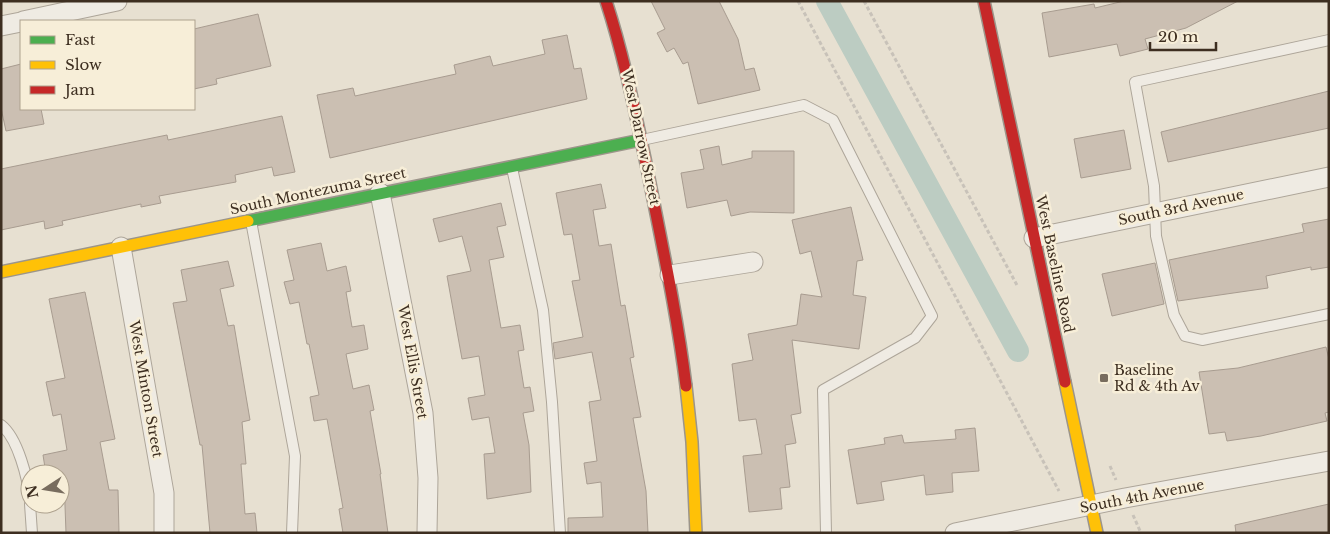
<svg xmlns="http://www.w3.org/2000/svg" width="1330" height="534" font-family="'Libre Baskerville',serif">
<rect width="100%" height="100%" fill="#e7e0d1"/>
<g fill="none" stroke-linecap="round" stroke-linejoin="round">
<path stroke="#bcccc2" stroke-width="22" d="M827,1L1018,351"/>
</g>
<path fill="#cbbfb2" stroke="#a89c90" d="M651,1H719L738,39L745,70L754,68L760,90L698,104L688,62L683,64L674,48L667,52L657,33L665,29Z
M1124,1H1238L1186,28L1145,39L1148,49L1120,56L1117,44L1049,57L1042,13L1094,4L1095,8Z
M258,14L271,66L216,79L217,84L194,89V29Z
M567,35L574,69L581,68L587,99L330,158L317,95L353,88L355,96L456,74L454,65L490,56L493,66L545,54L542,40Z
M21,64V109H41L44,124L6,131L1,108V69Z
M1329,91V128L1168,162L1161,132Z
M282,116L295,172L274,176L272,167L235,175L236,182L159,196L161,203L141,207V204L62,221L63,225L45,229L44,221L1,230V169L167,135L168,140Z
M1124,130L1131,169L1081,178L1074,139Z
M719,146L722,165L752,158V151H794V213L750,212L731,216L727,200L687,208L681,173L704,169L700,150Z
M601,184L606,208L593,210L599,246L611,244L621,306L625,305L634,357L630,358L641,417L633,418L646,491L648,533H568V518L603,517L601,482L587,484L584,463L597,461L589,402L601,400L592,352L555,359L553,343L583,337L572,281L580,280L572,234L564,235L556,193Z
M501,203L506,225L497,227L504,257L489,260L501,328L520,325L524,350L518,351L524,388L530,387L534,411L523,413L529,445L531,492L487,499L484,454L495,453L489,417L472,420L468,398L485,395L479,356L462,359L447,276L471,271L462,236L439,242L433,219Z
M851,207L863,260L857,261L853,295L866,297L859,349L792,340L801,413L791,415L796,443L785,445L790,487L780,488L782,509L749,512L743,456L762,454L756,419L739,421L732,364L753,360L748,334L797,325L801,294L822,297L811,251L800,254L792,220Z
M1329,219V267L1311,270V267L1266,276L1268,288L1178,301L1169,260L1304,232L1302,224Z
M321,243L327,271L346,266L351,291L346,292L352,327L364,325L368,349L346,354L353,389L369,385L374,410L370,411L381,474H380L388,533H343L339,509L343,508L327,419L314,421L310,397L319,395L309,344H307L299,302L290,304L284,282L294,280L287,250Z
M228,261L234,286L220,289L228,326L234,325L250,420L242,422L246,464H241L245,514L255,513L257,533H210L202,445H200L173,303L187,301L181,270Z
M1155,263L1164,304L1112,316L1102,274Z
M85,292L115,439L100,442L109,490H118L119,533H66L64,478L60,479V474H46L43,455L67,450L61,414L53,416L46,382L65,378L49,299Z
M1326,347L1329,359V412L1325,413L1327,421L1261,436L1227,441L1225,432L1209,434L1199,372L1238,368Z
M975,428L979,471L952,473L953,492L926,495L924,475L881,482L884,500L857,504L848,450L885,444L884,438L902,435L904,443L956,439L955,430Z
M1329,504V533H1236L1235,525Z"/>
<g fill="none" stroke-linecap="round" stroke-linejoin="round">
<g stroke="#ada599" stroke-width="12">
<path id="lane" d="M1329,40L1135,82L1154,186L1156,236L1174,315L1185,336L1202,340L1329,314
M642,140L804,105L833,120L932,316L915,338L823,390L826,533
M512,168L543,310L552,402L560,533
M251,221L295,456L292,533
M1,425C18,438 28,479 30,500
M30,504L32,533"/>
</g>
<g stroke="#ada599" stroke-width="21">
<path id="street" d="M23,21L117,1
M1,26L21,22
M380,193L423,413L428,478L427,533
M1034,238L1329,177
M121,247L164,493V533
M670,275L753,262
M955,533L1125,498L1329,461"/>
</g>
<g stroke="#9c958a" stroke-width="14">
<path id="fast" d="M248,221L641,140"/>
</g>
<g stroke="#9c958a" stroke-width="14">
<path id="slow" d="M1,272L248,221
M1065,382L1097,533
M686,386L692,442L696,533"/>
</g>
<g stroke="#9c958a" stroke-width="14">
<path id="jam" d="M606,1C624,56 635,112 647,168C661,240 677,313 686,386
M984,1L1065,382"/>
</g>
<path stroke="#c8c2b9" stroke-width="3" stroke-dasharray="4 2.5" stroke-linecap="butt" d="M798,1L1059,491
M864,1L1018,287
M1110,466L1116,480
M1133,515L1141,533"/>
<use href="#lane" stroke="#efebe3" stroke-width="10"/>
<use href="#street" stroke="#efebe3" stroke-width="19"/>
<use href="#fast" stroke="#4caf50" stroke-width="11"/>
<use href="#slow" stroke="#ffc107" stroke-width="11"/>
<use href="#jam" stroke="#c62828" stroke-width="11"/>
</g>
<rect fill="#786c5e" stroke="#f7eed8" stroke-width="2" x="1099" y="373" width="10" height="10" rx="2.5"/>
<g text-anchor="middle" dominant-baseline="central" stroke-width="5" stroke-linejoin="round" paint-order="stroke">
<g font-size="14" fill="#3d2e20" stroke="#f7eed8">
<text transform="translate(641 137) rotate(78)">West Darrow Street</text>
<text transform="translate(318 191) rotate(-12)">South Montezuma Street</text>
<text transform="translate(1181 207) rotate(-12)">South 3rd Avenue</text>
<text transform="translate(1055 264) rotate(78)">West Baseline Road</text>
<text transform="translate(413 362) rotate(80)">West Ellis Street</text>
<text transform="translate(146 389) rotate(80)">West Minton Street</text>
<text transform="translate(1142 496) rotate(-11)">South 4th Avenue</text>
</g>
<g font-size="14" fill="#3d2e20" stroke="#f7eed8" text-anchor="start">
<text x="1114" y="370">Baseline<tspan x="1114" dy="16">Rd &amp; 4th Av</tspan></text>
</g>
</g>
<rect width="1330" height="534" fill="none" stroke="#3d2e20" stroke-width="5"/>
<rect x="20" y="20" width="175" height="90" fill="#f7eed8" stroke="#ada18e"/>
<rect x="30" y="36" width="25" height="8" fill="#4caf50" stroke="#ada18e"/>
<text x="65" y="45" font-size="15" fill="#3d2e20">Fast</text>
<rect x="30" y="61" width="25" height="8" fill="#ffc107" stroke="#ada18e"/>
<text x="65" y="70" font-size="15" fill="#3d2e20">Slow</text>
<rect x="30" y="86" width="25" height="8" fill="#c62828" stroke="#ada18e"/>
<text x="65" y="95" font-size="15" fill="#3d2e20">Jam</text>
<g transform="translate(45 489) rotate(258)"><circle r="24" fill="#f7eed8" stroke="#ada18e"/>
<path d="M0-4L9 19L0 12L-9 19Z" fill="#786c5e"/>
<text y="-8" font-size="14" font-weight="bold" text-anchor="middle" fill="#3d2e20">N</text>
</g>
<path d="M1150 42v8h66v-8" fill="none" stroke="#3d2e20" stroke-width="2.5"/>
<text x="1158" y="42" font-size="15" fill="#3d2e20" stroke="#f7eed8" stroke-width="4" paint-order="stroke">20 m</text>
</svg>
